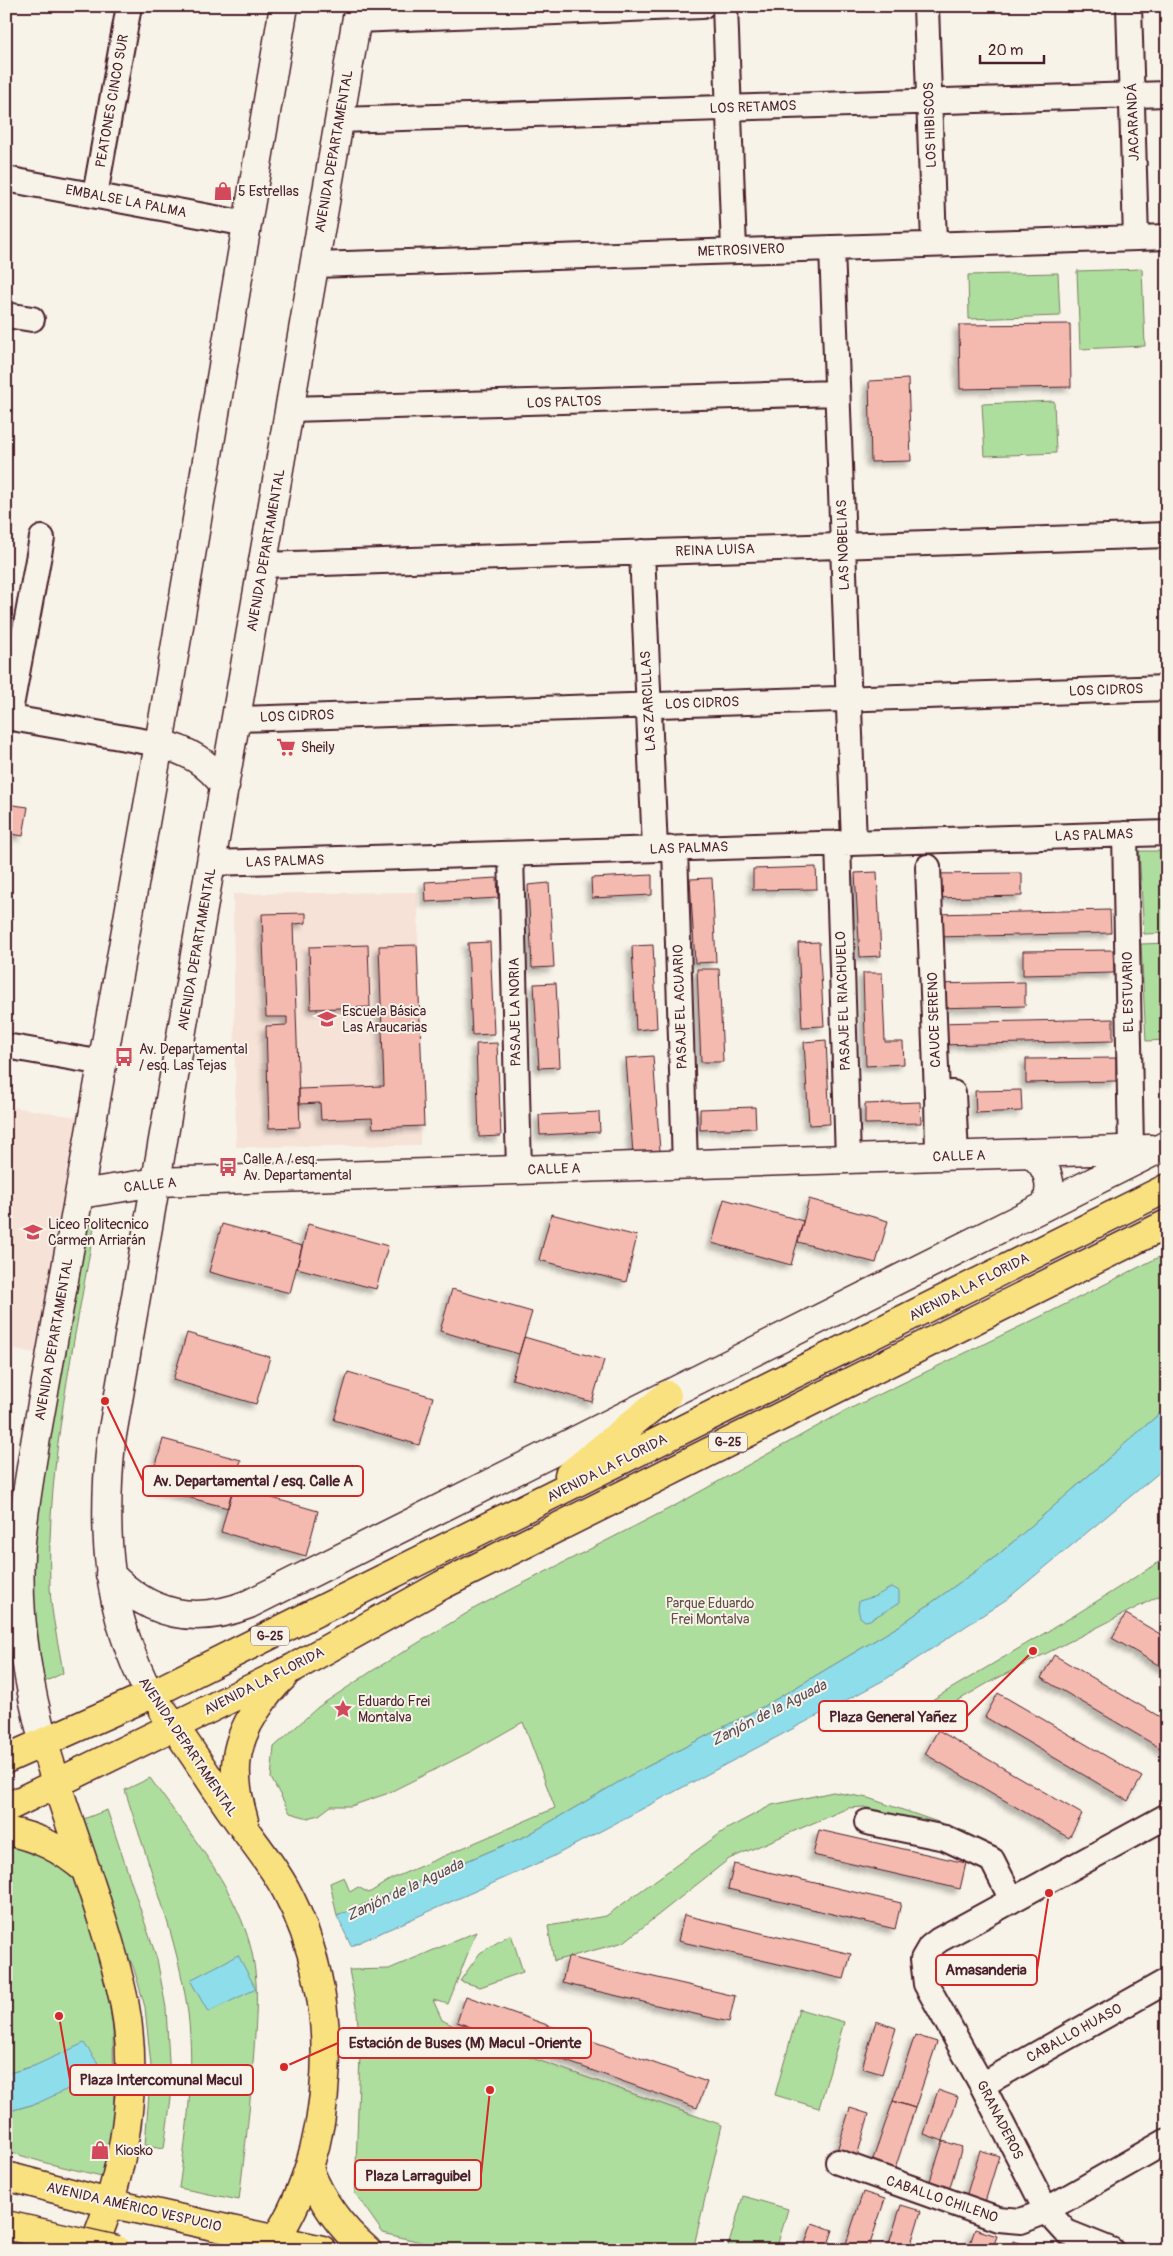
<svg xmlns="http://www.w3.org/2000/svg" width="1173" height="2256" font-family="Pangolin,sans-serif">
<defs>
<filter id="shadow"><feDropShadow dx="-4.5" dy="4.5" stdDeviation="2.5" flood-color="#0004"/></filter>
</defs>
<rect width="100%" height="100%" fill="#f7f3e8"/>
<filter id="ink" filterUnits="userSpaceOnUse"><feTurbulence type="fractalNoise" baseFrequency=".02" numOctaves="2"/><feDisplacementMap in="SourceGraphic" scale="10" xChannelSelector="R" yChannelSelector="G"/><feConvolveMatrix kernelMatrix="1 2 1 2 8 2 1 2 1" color-interpolation-filters="sRGB"/></filter>
<g filter="url(#ink)">
<path fill="#f6e2d7" d="M418,892L420,1145L236,1147L233,894Z
M6,1106L77,1117L39,1354L6,1347Z"/>
<path fill="#aede9e" stroke="#7c7e64" d="M1142,269L1145,346L1080,349L1077,271Z
M1058,273L1060,316L969,319L968,275Z
M1054,401L1056,453L985,456L982,404Z
M1139,851H1167V933L1144,934Z
M1167,943V1040L1146,1041L1141,944Z
M87,1219L95,1222C75,1342 46,1464 50,1587C51,1615 59,1645 63,1673L38,1685L29,1600L31,1543Z
M1167,1253V1407L998,1555L899,1626L768,1704L631,1775L526,1836L337,1916L330,1883L344,1877L350,1892L358,1887L369,1893L391,1879L555,1808L523,1722L472,1751L386,1794L351,1806H331L319,1815L308,1818L290,1813L271,1778L274,1747L318,1707L372,1671L477,1607L678,1504L843,1412L1050,1312Z
M1167,1557V1592L988,1683L918,1724L927,1703L1075,1615Z
M150,1778C183,1825 225,1873 245,1929C260,1970 257,2005 254,2049C251,2099 245,2150 239,2200L179,2188C187,2131 195,2071 188,2013C178,1939 147,1862 125,1790Z
M833,1792L868,1798L967,1832L864,1807L848,1808L729,1859L624,1942L554,1961L548,1926L606,1916L725,1830L772,1805Z
M107,1810L157,1959L166,2008L171,2098L164,2148L145,2145L151,2066L145,2007L134,1969L117,1931L81,1820Z
M6,1844L26,1845L65,1867L74,1879L83,1900L109,2001L113,2031L114,2111L106,2177L46,2163L6,2151V2112L38,2103L34,2066L6,2074Z
M476,1932L448,2004L433,2000L442,2020L481,2040L722,2125L693,2250H454L383,2233L355,2193L360,2055L357,2012L349,1970L389,1969Z
M511,1934L523,1972L480,1987L460,1981L480,1953Z
M799,2009L844,2022L819,2108L775,2095Z
M743,2196L788,2209L776,2250H727Z"/>
<path fill="#8eddeb" stroke="#73919e" d="M1167,1407V1466L1007,1599L886,1679L552,1857L351,1946L337,1916L526,1836L631,1775L768,1704L899,1626L998,1555Z
M892,1587L899,1591V1603L870,1620L865,1621L860,1617L858,1609L859,1601L876,1596Z
M238,1955L256,1989L208,2012L190,1980Z
M84,2043L104,2072L38,2103L6,2112V2074L34,2066Z"/>
<path fill="#f4baaf" stroke="#4a1f2b" filter="url(#shadow)" d="M1070,324L1071,387L960,389L959,325Z
M908,379L911,461L871,462L869,381Z
M6,804L28,807L23,836L6,833Z
M816,867L817,889L753,890V869Z
M877,872L881,956L860,957L855,873Z
M1022,873V896L932,898V874Z
M652,875V895L592,898L591,878Z
M497,878L498,898L426,902L425,882Z
M712,878L716,962L695,963L690,879Z
M549,883L554,967L532,968L528,885Z
M1110,910L1111,933L935,937V914Z
M306,913V923L293,924L300,1127L269,1128L266,1026L287,1025V1017H266L262,914Z
M490,942L494,1034L472,1035L468,943Z
M819,942L824,1026L802,1027L798,943Z
M368,945L370,1007L311,1009L309,947Z
M417,945L424,1126L373,1128L372,1118L321,1120L320,1103L299,1104V1089L384,1086L379,946Z
M653,945L657,1028L636,1030L632,946Z
M1113,950L1114,973L1023,975V951Z
M697,969H719L723,1062H701Z
M863,973H882L885,1042H903L904,1064L866,1066Z
M1025,982V1006L935,1008L934,984Z
M556,983L560,1067L539,1068L534,984Z
M1113,1019V1041L938,1045L937,1023Z
M826,1040L830,1124L809,1125L804,1042Z
M497,1043L501,1136L479,1137L476,1044Z
M653,1056L660,1151L633,1154L626,1058Z
M1116,1058V1081L1026,1083V1059Z
M1021,1090L1022,1111L976,1113L975,1091Z
M920,1102L921,1123L865,1124V1104Z
M755,1107L756,1128L700,1130V1109Z
M599,1112L600,1132L540,1135L539,1115Z
M724,1199L803,1221L791,1265L712,1243Z
M809,1199L888,1221L876,1263L798,1242Z
M551,1214L637,1236L626,1282L539,1260Z
M222,1224L302,1246L290,1293L209,1272Z
M308,1224L388,1246L376,1289L297,1268Z
M452,1289L532,1312L519,1354L440,1331Z
M187,1333L270,1357L256,1404L173,1380Z
M524,1337L604,1360L592,1402L512,1379Z
M348,1372L433,1397L419,1445L334,1420Z
M163,1439L241,1460L228,1508L150,1487Z
M233,1487L318,1511L306,1556L221,1532Z
M1126,1614L1167,1638V1670L1112,1638Z
M1054,1655L1167,1721V1752L1041,1678Z
M998,1693L1142,1777L1128,1801L985,1717Z
M938,1730L1082,1814L1069,1838L925,1754Z
M819,1830L966,1863L960,1889L813,1855Z
M734,1864L901,1903L895,1929L728,1889Z
M684,1915L851,1954L844,1979L678,1941Z
M568,1957L735,1996L729,2022L562,1983Z
M466,1996L707,2082L697,2108L457,2022Z
M876,2021L896,2028L882,2074L862,2068Z
M915,2035L937,2042L915,2108L893,2101Z
M938,2090L958,2097L943,2141L924,2134Z
M893,2101L915,2108L894,2172L871,2165Z
M850,2108L869,2114L856,2160L836,2154Z
M943,2141L962,2147L949,2190L929,2184Z
M980,2150L999,2156L985,2202L966,2197Z
M863,2192L885,2199L868,2250H844Z
M901,2205L921,2211L909,2250H887Z
M812,2223L833,2230L826,2250H803Z
M975,2229L997,2236L992,2250H968Z
M1013,2241L1033,2247L1032,2250H1010Z"/>
<g fill="none" stroke-linecap="round" stroke-linejoin="round">
<g stroke="#4a1f2b" stroke-width="28">
<path id="street" d="M725,6L734,250
M926,6L934,244
M1129,6L1136,238
M357,20L702,6
M339,120L1167,94
M6,179L247,224
M95,195L129,6
M832,248L854,843
M315,265L1167,237
M6,315L32,319
M290,409L837,393
M642,552L655,849
M263,565L1167,535
M6,717L159,744
M9,717L42,538
M237,719L1167,688
M1125,834L1131,1149
M838,843L848,1159
M675,849L685,1165
M511,854L519,1170
M212,863L1167,833
M928,867L937,1094L953,1093L956,1156
M6,1046L103,1063
M937,1094L938,1156
M867,1822L945,1838L992,1860L1012,1900
M982,2085L1167,1981
M838,2162L998,2219L1021,2221L1039,2214L1167,2141
M1111,2250L1066,2232L1046,2210L982,2085L926,1984L923,1959L930,1947L939,1940L1167,1816"/>
</g>
<g stroke="#4a1f2b" stroke-width="31">
<path id="secondary" d="M159,744C188,750 208,763 225,786
M1030,1153C1048,1165 1054,1185 1046,1205
M80,1194L157,1182L1150,1149
M110,1574C150,1616 196,1625 249,1604L1167,1145
M150,1695C106,1612 102,1533 111,1441L359,6
M44,1743C27,1681 17,1619 20,1554C23,1511 31,1468 38,1426L159,744L284,6"/>
</g>
<g stroke="#4a1f2b" stroke-width="31">
<path id="primary" d="M569,1475L667,1395
M164,1712C188,1745 209,1779 232,1812C250,1838 271,1862 286,1890C343,1996 340,2151 268,2250
M44,1743C69,1829 105,1913 124,2001C140,2082 124,2175 92,2250
M6,1759L150,1695L1167,1188
M6,1808L293,1668L442,1585L1167,1224
M244,1821C232,1779 231,1748 256,1710C264,1698 272,1687 283,1677
M6,1831C38,1837 62,1849 86,1870
M309,2169C321,2201 341,2228 367,2250
M6,2176L109,2203L322,2250"/>
</g>
<use href="#street" stroke="#f7f3e8" stroke-width="24"/>
<use href="#secondary" stroke="#f7f3e8" stroke-width="28"/>
<use href="#primary" stroke="#fae180" stroke-width="28"/>
<g stroke="#4a1f2b" stroke-width="31" stroke-linecap="butt">
<path id="highway-bridge" d="M6,2225L117,2250"/>
</g>
<use href="#highway-bridge" stroke="#fae180" stroke-width="28"/>
</g>
</g>
<defs>
<g id="shop-bare" transform="scale(1.5)"><path d="M-5-2.5h2.3a2.7 3.5 0 0 1 5.4 0H5L5.5 6h-11ZM-1.5-2.5h3a1.5 2.3 0 0 0-3 0Z" fill="#d1495b" stroke="#f7f3e8" stroke-width="2.5" paint-order="stroke"/></g>
<g id="supermarket-bare" transform="scale(1.5)"><path d="M-6-5.5h2.5l.6 2H6L4.5 2H-2.5L-4.4-4H-6ZM-1.5 3.2a1.3 1.3 0 1 0 .1 0ZM3 3.2a1.3 1.3 0 1 0 .1 0Z" fill="#d1495b" stroke="#f7f3e8" stroke-width="2.5" paint-order="stroke"/></g>
<g id="school-bare" transform="scale(1.5)"><path d="M0-5L7-2L0 1L-7-2ZM-4 1L0 2.5L4 1V4Q0 6-4 4Z" fill="#d1495b" stroke="#f7f3e8" stroke-width="2.5" paint-order="stroke"/></g>
<g id="bus-bare" transform="scale(1.5)"><path d="M-5-6H5V4H4V6H2V4H-2V6H-4V4H-5ZM-3.5-4V0h7V-4ZM-3.5 1.2v1.5H-2V1.2ZM2 1.2v1.5H3.5V1.2Z" fill="#d1495b" stroke="#f7f3e8" stroke-width="2.5" paint-order="stroke"/></g>
<g id="sight-bare" transform="scale(1.5)"><path d="M0-6L1.8-2.2L6-1.7L2.9 1.2L3.7 5.4L0 3.3L-3.7 5.4L-2.9 1.2L-6-1.7L-1.8-2.2Z" fill="#d1495b" stroke="#f7f3e8" stroke-width="2.5" paint-order="stroke"/></g>
</defs>
<g fill-rule="evenodd">
<use href="#shop-bare" x="223" y="191"/>
<use href="#supermarket-bare" x="286" y="747"/>
<use href="#school-bare" x="327" y="1019"/>
<use href="#bus-bare" x="124" y="1057"/>
<use href="#bus-bare" x="228" y="1167"/>
<use href="#school-bare" x="33" y="1232"/>
<use href="#sight-bare" x="343" y="1709"/>
<use href="#shop-bare" x="100" y="2150"/>
</g>
<g text-anchor="middle" dominant-baseline="central" stroke-width="4" stroke-linejoin="round" paint-order="stroke">
<g fill="#f7f3e8" stroke="#7e5f64" stroke-width="1">
<rect x="709" y="1432.5" width="38" height="19" rx="4"/>
<rect x="251" y="1626.5" width="38" height="19" rx="4"/>
</g>
<g font-size="12" font-weight="bold" fill="#4a1f2b">
<text x="728" y="1442">G-25</text>
<text x="270" y="1636">G-25</text>
</g>
<g font-size="14" fill="#4a1f2b" stroke="#f7f3e8">
<text transform="translate(112 101) rotate(-80)">PEATONES CINCO SUR</text>
<text transform="translate(753 107) rotate(-2)">LOS RETAMOS</text>
<text transform="translate(1133 122) rotate(-92)">JACARANDÁ</text>
<text transform="translate(930 125) rotate(-92)">LOS HIBISCOS</text>
<text transform="translate(334 151) rotate(-80)">AVENIDA DEPARTAMENTAL</text>
<text transform="translate(126 201) rotate(11)">EMBALSE LA PALMA</text>
<text transform="translate(741 250) rotate(-2)">METROSIVERO</text>
<text transform="translate(564 402) rotate(-2)">LOS PALTOS</text>
<text transform="translate(843 545) rotate(-92)">LAS NOBELIAS</text>
<text transform="translate(266 550) rotate(-80)">AVENIDA DEPARTAMENTAL</text>
<text transform="translate(715 550) rotate(-2)">REINA LUISA</text>
<text transform="translate(1106 690) rotate(-2)">LOS CIDROS</text>
<text transform="translate(648 701) rotate(-93)">LAS ZARCILLAS</text>
<text transform="translate(702 703) rotate(-2)">LOS CIDROS</text>
<text transform="translate(297 716) rotate(-2)">LOS CIDROS</text>
<text transform="translate(1094 835) rotate(-2)">LAS PALMAS</text>
<text transform="translate(689 848) rotate(-2)">LAS PALMAS</text>
<text transform="translate(285 861) rotate(-2)">LAS PALMAS</text>
<text transform="translate(197 949) rotate(-80)">AVENIDA DEPARTAMENTAL</text>
<text transform="translate(1128 992) rotate(-91)">EL ESTUARIO</text>
<text transform="translate(843 1001) rotate(-92)">PASAJE EL RIACHUELO</text>
<text transform="translate(680 1007) rotate(-92)">PASAJE EL ACUARIO</text>
<text transform="translate(515 1012) rotate(-91)">PASAJE LA NORIA</text>
<text transform="translate(934 1020) rotate(-92)">CAUCE SERENO</text>
<text transform="translate(959 1156) rotate(-2)">CALLE A</text>
<text transform="translate(554 1169) rotate(-2)">CALLE A</text>
<text transform="translate(150 1185) rotate(-6)">CALLE A</text>
<text transform="translate(969 1287) rotate(-27)">AVENIDA LA FLORIDA</text>
<text transform="translate(54 1339) rotate(-80)">AVENIDA DEPARTAMENTAL</text>
<text transform="translate(607 1468) rotate(-27)">AVENIDA LA FLORIDA</text>
<text transform="translate(264 1681) rotate(-27)">AVENIDA LA FLORIDA</text>
<text transform="translate(188 1747) rotate(56)">AVENIDA DEPARTAMENTAL</text>
<text transform="translate(1074 2033) rotate(-29)">CABALLO HUASO</text>
<text transform="translate(1000 2120) rotate(63)">GRANADEROS</text>
<text transform="translate(942 2199) rotate(19)">CABALLO CHILENO</text>
<text transform="translate(134 2207) rotate(13)">AVENIDA AMÉRICO VESPUCIO</text>
</g>
<g font-size="14" fill="#4a1f2b" stroke="#f7f3e8" text-anchor="start">
<text x="238" y="191">5 Estrellas</text>
<text x="301" y="747">Sheily</text>
<text x="342" y="1011">Escuela Básica<tspan x="342" dy="16">Las Araucarias</tspan></text>
<text x="139" y="1049">Av. Departamental<tspan x="139" dy="16">/ esq. Las Tejas</tspan></text>
<text x="243" y="1159">Calle A / esq.<tspan x="243" dy="16">Av. Departamental</tspan></text>
<text x="48" y="1224">Liceo Politecnico<tspan x="48" dy="16">Carmen Arriarán</tspan></text>
<text x="358" y="1701">Eduardo Frei<tspan x="358" dy="16">Montalva</tspan></text>
<text x="115" y="2150">Kiosko</text>
</g>
<g font-size="14" fill="#634f48" stroke="#f7f3e8">
<text x="710" y="1603">Parque Eduardo<tspan x="710" dy="16">Frei Montalva</tspan></text>
</g>
<g font-size="15" font-style="italic" fill="#5b4e5b" stroke="#f7f3e8">
<text transform="translate(769 1713) rotate(-27)">Zanjón de la Aguada</text>
<text transform="translate(405 1890) rotate(-25)">Zanjón de la Aguada</text>
</g>
</g>
<path fill="none" stroke="#d62828" stroke-width="2" d="M105 1401L143 1481M1033 1651L967 1716M1049 1893L1037 1970M284 2067L338 2043M59 2016L70 2080M490 2090L481 2175"/>
<g fill="#d62828" stroke="#f7f3e8" stroke-width="2">
<circle cx="105" cy="1401" r="5"/>
<circle cx="1033" cy="1651" r="5"/>
<circle cx="1049" cy="1893" r="5"/>
<circle cx="284" cy="2067" r="5"/>
<circle cx="59" cy="2016" r="5"/>
<circle cx="490" cy="2090" r="5"/>
</g>
<g fill="#f7f3e8" stroke="#d62828" stroke-width="2">
<rect x="143" y="1466" width="220" height="30" rx="5"/>
<rect x="819" y="1701" width="148" height="30" rx="5"/>
<rect x="936" y="1955" width="101" height="30" rx="5"/>
<rect x="338" y="2028" width="253" height="30" rx="5"/>
<rect x="70" y="2065" width="183" height="30" rx="5"/>
<rect x="355" y="2160" width="126" height="30" rx="5"/>
</g>
<g font-size="15" text-anchor="middle" font-weight="bold" fill="#4a1f2b">
<text x="253" y="1486">Av. Departamental / esq. Calle A</text>
<text x="893" y="1722">Plaza General Yañez</text>
<text x="986" y="1975">Amasanderia</text>
<text x="465" y="2048">Estación de Buses (M) Macul -Oriente</text>
<text x="161" y="2085">Plaza Intercomunal Macul</text>
<text x="418" y="2181">Plaza Larraguibel</text>
</g>
<rect width="1173" height="2256" fill="none" stroke="#f7f3e8" stroke-width="25"/>
<rect x="12" y="12" width="1148" height="2231" fill="none" stroke="#4a1f2b" stroke-width="2" filter="url(#ink)"/>
<path d="M980 55v8h64v-8" fill="none" stroke="#4a1f2b" stroke-width="2.5"/>
<text x="988" y="55" font-size="15" fill="#4a1f2b" stroke="#f7f3e8" stroke-width="4" paint-order="stroke">20 m</text>
</svg>
